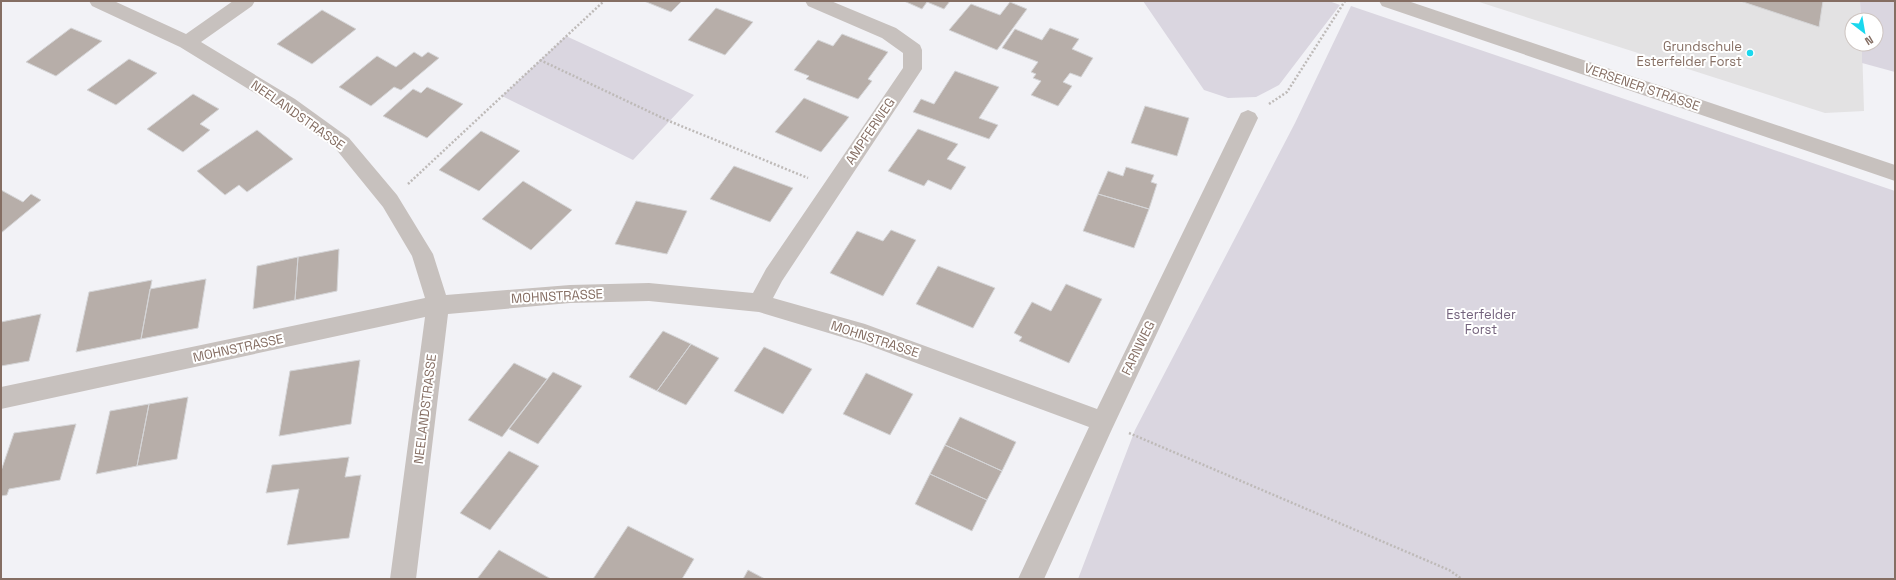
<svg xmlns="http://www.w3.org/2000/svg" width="1896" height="580" font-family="'Space Grotesk',sans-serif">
<rect width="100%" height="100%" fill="#f2f2f6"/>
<path fill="#e3e2e3" d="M1476,1H1860L1861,20H1852V44H1862L1864,111L1825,113Z"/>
<path fill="#dad6e0" d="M1143,1H1329L1340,5L1279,85L1256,97L1228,98L1204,90Z
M1860,1H1895V72L1862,63V44H1876V20H1861Z
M1351,6L1895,191V579H1078L1135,430L1295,123Z
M566,36L694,95L633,160L502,96Z"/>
<path fill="#b7aea9" stroke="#d5d5d7" d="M644,1H682L671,12Z
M904,1H950L944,9L927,2L922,9Z
M1740,1H1823L1819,27Z
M1010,2L1027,9L997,50L949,30L971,4L1000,15Z
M716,8L753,22L725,55L688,40Z
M322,10L356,29L312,64L277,44Z
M71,28L102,41L56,76L26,62Z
M1050,28L1079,39L1072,49L1093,58L1081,77L1070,73L1063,82L1072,86L1058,106L1031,95L1041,81L1033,78L1036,74L1031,72L1038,62L1002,48L1015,29L1042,40Z
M842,34L888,52L868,79L872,81L858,99L806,79L809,76L794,70L818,40L833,46Z
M414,52L422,57L428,52L439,58L401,90L394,87L371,106L339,87L377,56L396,67Z
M129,59L157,73L116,105L87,90Z
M955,71L999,87L979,118L998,125L989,139L913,112L921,99L934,104Z
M427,87L463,104L427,138L383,116L413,89L421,93Z
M193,94L219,109L200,124L210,130L183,152L147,129Z
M804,98L849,117L821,152L775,132Z
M1145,106L1189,118L1177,156L1131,143Z
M918,129L958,144L947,159L966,167L951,190L928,180L924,186L888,171Z
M257,130L293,159L247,192L239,185L225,195L197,171Z
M481,131L520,151L479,191L439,170Z
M734,166L793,188L770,222L710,199Z
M1126,167L1154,175L1151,182L1157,184L1149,209L1098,194L1108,171L1123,176Z
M523,181L572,210L531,250L482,219Z
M1,190L23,202L31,194L41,200L1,233Z
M1098,194L1149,209L1134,248L1083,231Z
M636,201L687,211L667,254L615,244Z
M891,230L916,240L883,296L830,273L857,231L883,241Z
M339,249L337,291L295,300L298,257Z
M298,257L295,300L253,309L257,266Z
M938,266L995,288L973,328L916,304Z
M206,279L198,328L141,339L150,289Z
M152,280L141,339L76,352L89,292Z
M1066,284L1102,299L1069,363L1019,341L1022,337L1014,333L1032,302L1051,311Z
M41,314L29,361L1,366V322Z
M663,331L691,344L657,391L629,377Z
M691,344L719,358L686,405L657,391Z
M764,347L812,369L783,414L734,391Z
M360,360L351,424L279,436L290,371Z
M514,363L547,379L502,437L468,420Z
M553,372L582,386L538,444L509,429Z
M866,373L913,394L890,435L843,414Z
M188,397L177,459L137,466L149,404Z
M149,404L137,466L96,474L110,411Z
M960,417L1016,442L1002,471L945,445Z
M76,424L60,480L9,489L7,495L1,496V471L14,433Z
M945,445L1002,471L987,500L930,474Z
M509,451L539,466L490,530L460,513Z
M349,457L345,477L361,475L349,538L287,545L299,489L266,493L272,465Z
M930,474L987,500L972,531L915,504Z
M628,526L694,559L682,579H593Z
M499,550L551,579H477Z
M748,570L765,579H743Z"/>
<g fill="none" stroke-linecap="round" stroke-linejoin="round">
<path stroke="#bebab8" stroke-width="2.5" stroke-dasharray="2 2" stroke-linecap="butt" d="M540,60L669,121L808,178
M1269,104L1287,92L1345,1
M408,184L604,1
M1129,433L1449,570L1462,579"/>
<path fill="#c7c1be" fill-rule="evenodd" d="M89,1H114L186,34L233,1H255L252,6L201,42L295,99L349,138L397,195L433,254L446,295L570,285L649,283L753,293L766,269L903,68V53L882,38L808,6L805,1H831L896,28L920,45L922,50V69L782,281L773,298L865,324L1097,409L1241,113L1248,110L1255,113L1258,118L1112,429L1044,579H1018L1089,427L865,344L759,312L649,301L570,303L448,314L416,579H390L425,317L1,409V387L425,298L412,256L383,207L335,148L281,109L180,47L92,6Z"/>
<path fill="#c7c1be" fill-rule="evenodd" d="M1379,1H1408L1895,165V181L1382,6Z"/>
</g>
<circle fill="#1ad8ee" stroke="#fff" stroke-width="1.5" cx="1750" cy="53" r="4"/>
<g text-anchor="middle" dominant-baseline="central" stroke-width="4" stroke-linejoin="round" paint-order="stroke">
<g font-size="13" fill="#856e63" stroke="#fff" text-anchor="end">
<text x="1742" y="46">Grundschule<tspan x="1742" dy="15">Esterfelder Forst</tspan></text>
</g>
<g font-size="13" fill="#856e63" stroke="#fff">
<text transform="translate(1642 87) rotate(19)">VERSENER STRASSE</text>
<text transform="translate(298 115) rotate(35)">NEELANDSTRASSE</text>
<text transform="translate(870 131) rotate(-56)">AMPFERWEG</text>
<text transform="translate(557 296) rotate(-3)">MOHNSTRASSE</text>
<text transform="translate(875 339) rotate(18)">MOHNSTRASSE</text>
<text transform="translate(238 348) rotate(-12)">MOHNSTRASSE</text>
<text transform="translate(1138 348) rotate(-64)">FARNWEG</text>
<text transform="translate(425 409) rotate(-83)">NEELANDSTRASSE</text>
</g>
<g font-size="13" fill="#73627c" stroke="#fff">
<text x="1481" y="314">Esterfelder<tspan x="1481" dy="15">Forst</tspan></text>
</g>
</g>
<rect width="1896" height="580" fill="none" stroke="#856e63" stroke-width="4"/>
<g transform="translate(1864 32) rotate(149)"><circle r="19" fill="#ffffff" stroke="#cec5c1"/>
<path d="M0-3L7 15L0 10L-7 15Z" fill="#1ad8ee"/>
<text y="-6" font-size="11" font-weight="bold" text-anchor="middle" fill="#856e63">N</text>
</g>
</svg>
